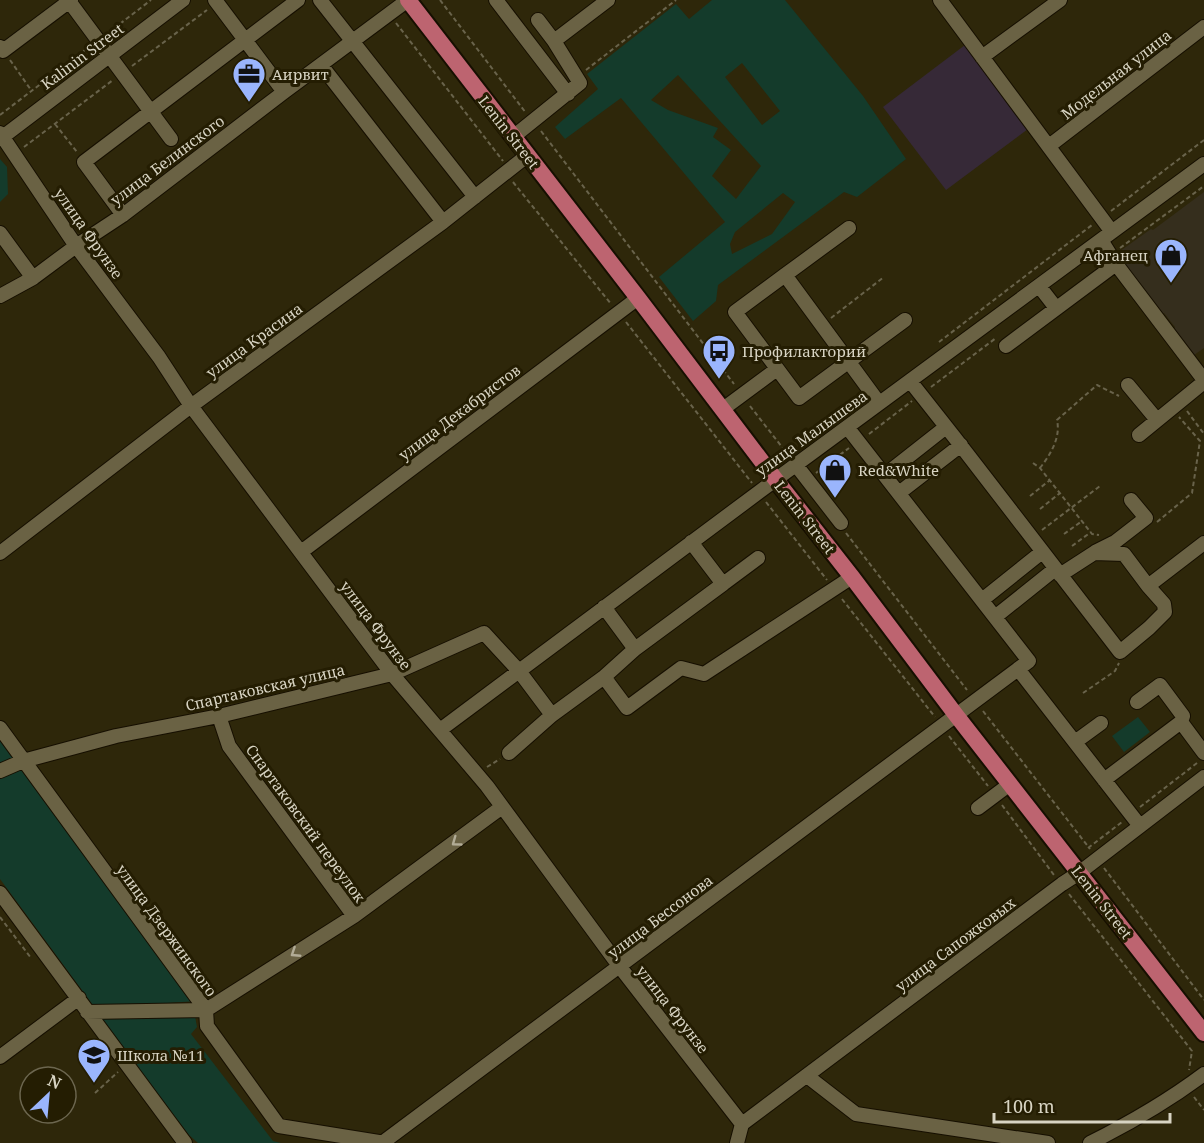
<svg xmlns="http://www.w3.org/2000/svg" width="1204" height="1143" font-family="'Noto Serif',serif">
<rect width="100%" height="100%" fill="#2e270a"/>
<path fill="#352e1d" d="M1204,192V348L1194,355L1174,330L1175,327L1164,313L1161,314L1116,254L1151,229L1153,230Z"/>
<path fill="#362937" d="M965,45L1028,129L946,190L883,107Z"/>
<path fill="#143b2b" fill-rule="evenodd" d="M712,0H785L863,96L906,159L857,197L844,192L718,285L716,301L693,321L659,277L725,222L621,98L565,139L555,127L598,89L587,74L676,4L689,19ZM742,63L780,111L762,125L725,77ZM678,75L761,166L736,199L712,176L731,150L713,137L718,128L668,110L651,100ZM783,193L795,202L772,234L732,254L730,244L735,232Z
M0,159L7,167L8,194L0,202Z
M1138,717L1150,732L1124,752L1112,736Z
M0,738L197,1001L95,1008L0,879Z
M195,1016L197,1027L191,1034L273,1141L281,1143H198L189,1135L100,1018Z"/>
<g fill="none" stroke-linecap="round" stroke-linejoin="round">
<g stroke="#160f00" stroke-width="16">
<path id="minor" d="M215,0L284,92
M320,0L475,197
M496,0L568,94
M940,0L1112,232
M69,1L171,139
M554,41L608,0
M0,47L3,51L71,0
M982,57L1060,0
M321,65L443,222
M0,133L76,246L159,357L191,406L392,674L487,786L620,967L742,1124
M513,137L580,83L554,41L538,20
M0,139L183,0
M1049,146L1204,27
M123,215L84,162L298,0
M849,228L785,275L879,403
M0,233L33,278
M1101,240L1116,264L1204,380
M785,275L735,312L799,398L905,320
M1039,286L1056,308
M0,296L33,278L76,246L123,215L284,92L408,0
M1006,346L1116,264
M910,381L955,438L1120,652L1149,628L1165,612L1164,604L1148,586L1204,543
M1128,385L1157,420
M723,409L777,369
M847,427L1029,661L1018,669L1140,826
M1139,435L1204,382
M796,465L841,523
M885,475L946,427
M899,493L961,445
M691,542L723,584L758,558
M301,552L638,298
M1095,552L1115,542L1146,518L1131,500
M0,553L191,406L443,222L528,155
M1060,575L1094,553L1124,554L1148,586
M982,600L1042,552
M604,607L635,649
M995,617L1055,569
M604,677L635,649L723,584
M219,716L229,746L354,916
M1181,722L1204,753
M0,728L206,1010L207,1026L279,1126L385,1143
M440,730L759,492L1204,164
M1075,742L1101,723
M509,753L552,715
M0,771L23,761L116,736L219,716L392,674L484,633L519,671L552,715L604,677L627,708L681,668L704,674L852,577
M1104,780L1181,722L1183,716L1160,685L1137,702
M978,808L1010,784
M0,893L185,1143
M87,1012L206,1010L354,916L502,807
M0,1057L79,998
M807,1076L856,1114L1048,1143
M382,1143L1018,669
M737,1143L742,1124L1062,884L1079,873L1204,777
M1090,1143C1130,1123 1168,1101 1204,1074"/>
</g>
<g stroke="#160f00" stroke-width="20">
<path id="major" d="M408,0L638,298L776,480L852,577L956,715L1204,1033"/>
</g>
<path stroke="#69634b" stroke-width="2" stroke-dasharray="4.5 3" stroke-linecap="butt" d="M440,0L526,113
M396,23L503,161
M108,33L151,0
M10,60L31,90
M132,66L207,10
M586,70L676,0
M0,115L89,47
M55,124L77,152
M541,131L734,384
M24,147L113,80
M513,182L611,304
M1111,211L1204,140
M1120,248L1204,186
M831,318L884,277
M626,322L752,483
M939,342L1092,225
M931,387L996,338
M750,406L789,456
M1187,411L1204,434
M869,434L912,401
M1033,463L1040,468L1092,534L1099,535
M1040,468C1050,455 1061,438 1057,420L1097,385L1119,396
M816,473L849,448
M1030,496L1050,480
M766,502L827,580
M1040,509L1060,493
M1157,522L1192,493L1200,441L1179,417
M1042,530L1100,486
M846,533L967,690
M1064,534L1082,521
M1072,546L1091,532
M842,599L935,717
M1083,693L1115,671L1119,663
M983,711L1090,849
M949,736L988,786
M487,767L500,759
M1002,805L1054,875
M1140,807L1197,763
M1088,848L1122,822
M1104,868L1204,1000
M1069,894L1192,1051L1189,1070
M0,917L31,958
M95,1093L118,1072
M1194,1097L1204,1110"/>
<use href="#minor" stroke="#6a6244" stroke-width="14"/>
<use href="#major" stroke="#bd6470" stroke-width="16"/>
</g>
<defs><path id="oneway-chevron" d="M-2-3.5L2.5 0L-2 3.5" fill="none" stroke-width="1.6" stroke-linecap="round" stroke-linejoin="round" transform="scale(1.5)"/></defs>
<g stroke="#b2ac97">
<use href="#oneway-chevron" transform="translate(456 842) rotate(144)"/>
<use href="#oneway-chevron" transform="translate(295 953) rotate(147)"/>
</g>
<defs>
<g id="office-pin" transform="scale(1.725)"><path d="M0 17L-7.5 6A9.5 9.5 0 1 1 7.5 6Z" fill="#9ab5fd" stroke="#241d02"/><path d="M-6-3h4V-5.5h4V-3h4V5H-6ZM-1-4.5V-3h2v-1.5ZM-6 0V1H6V0Z" fill="#111"/></g>
<g id="shop-pin" transform="scale(1.725)"><path d="M0 17L-7.5 6A9.5 9.5 0 1 1 7.5 6Z" fill="#9ab5fd" stroke="#241d02"/><path d="M-5-2.5h2.3a2.7 3.5 0 0 1 5.4 0H5L5.5 6h-11ZM-1.5-2.5h3a1.5 2.3 0 0 0-3 0Z" fill="#111"/></g>
<g id="bus-pin" transform="scale(1.725)"><path d="M0 17L-7.5 6A9.5 9.5 0 1 1 7.5 6Z" fill="#9ab5fd" stroke="#241d02"/><path d="M-5-6H5V4H4V6H2V4H-2V6H-4V4H-5ZM-3.5-4V0h7V-4ZM-3.5 1.2v1.5H-2V1.2ZM2 1.2v1.5H3.5V1.2Z" fill="#111"/></g>
<g id="school-pin" transform="scale(1.725)"><path d="M0 17L-7.5 6A9.5 9.5 0 1 1 7.5 6Z" fill="#9ab5fd" stroke="#241d02"/><path d="M0-5L7-2L0 1L-7-2ZM-4 1L0 2.5L4 1V4Q0 6-4 4Z" fill="#111"/></g>
</defs>
<g fill-rule="evenodd">
<use href="#office-pin" x="249" y="74"/>
<use href="#shop-pin" x="1171" y="255"/>
<use href="#bus-pin" x="719" y="351"/>
<use href="#shop-pin" x="835" y="470"/>
<use href="#school-pin" x="94" y="1055"/>
</g>
<g text-anchor="middle" dominant-baseline="central" stroke-width="6" stroke-linejoin="round" paint-order="stroke">
<g font-size="15" fill="#d8d4c3" stroke="#241d02">
<text transform="translate(82 56) rotate(-37)">Kalinin Street</text>
<text transform="translate(1116 74) rotate(-38)">Модельная улица</text>
<text transform="translate(509 132) rotate(52)">Lenin Street</text>
<text transform="translate(167 160) rotate(-37)">улица Белинского</text>
<text transform="translate(89 233) rotate(55)">улица Фрунзе</text>
<text transform="translate(254 340) rotate(-36)">улица Красина</text>
<text transform="translate(459 412) rotate(-37)">улица Декабристов</text>
<text transform="translate(811 433) rotate(-36)">улица Малышева</text>
<text transform="translate(805 517) rotate(52)">Lenin Street</text>
<text transform="translate(376 625) rotate(53)">улица Фрунзе</text>
<text transform="translate(265 687) rotate(-13)">Спартаковская улица</text>
<text transform="translate(306 823) rotate(54)">Спартаковский переулок</text>
<text transform="translate(1102 902) rotate(52)">Lenin Street</text>
<text transform="translate(660 916) rotate(-37)">улица Бессонова</text>
<text transform="translate(167 930) rotate(54)">улица Дзержинского</text>
<text transform="translate(955 944) rotate(-37)">улица Сапожковых</text>
<text transform="translate(673 1009) rotate(52)">улица Фрунзе</text>
</g>
<g font-size="15" fill="#d8d4c3" stroke="#241d02" text-anchor="start">
<text x="272" y="74">Аирвит</text>
<text x="1148" y="255" text-anchor="end">Афганец</text>
<text x="742" y="351">Профилакторий</text>
<text x="858" y="470">Red&amp;White</text>
<text x="117" y="1055">Школа №11</text>
</g>
</g>
<g transform="translate(48 1095) rotate(26)"><circle r="28" fill="#241d02" stroke="#6c664f" stroke-width="1.5"/>
<path d="M0-4.5L10 22L0 15L-10 22Z" fill="#9ab5fd"/>
<text y="-9" font-size="16" font-weight="bold" text-anchor="middle" fill="#d8d4c3">N</text>
</g>
<path d="M994 1113v9h176v-9" fill="none" stroke="#d8d4c3" stroke-width="3"/>
<text x="1003" y="1113" font-size="18" fill="#d8d4c3" stroke="#241d02" stroke-width="4.5" paint-order="stroke">100 m</text>
</svg>
